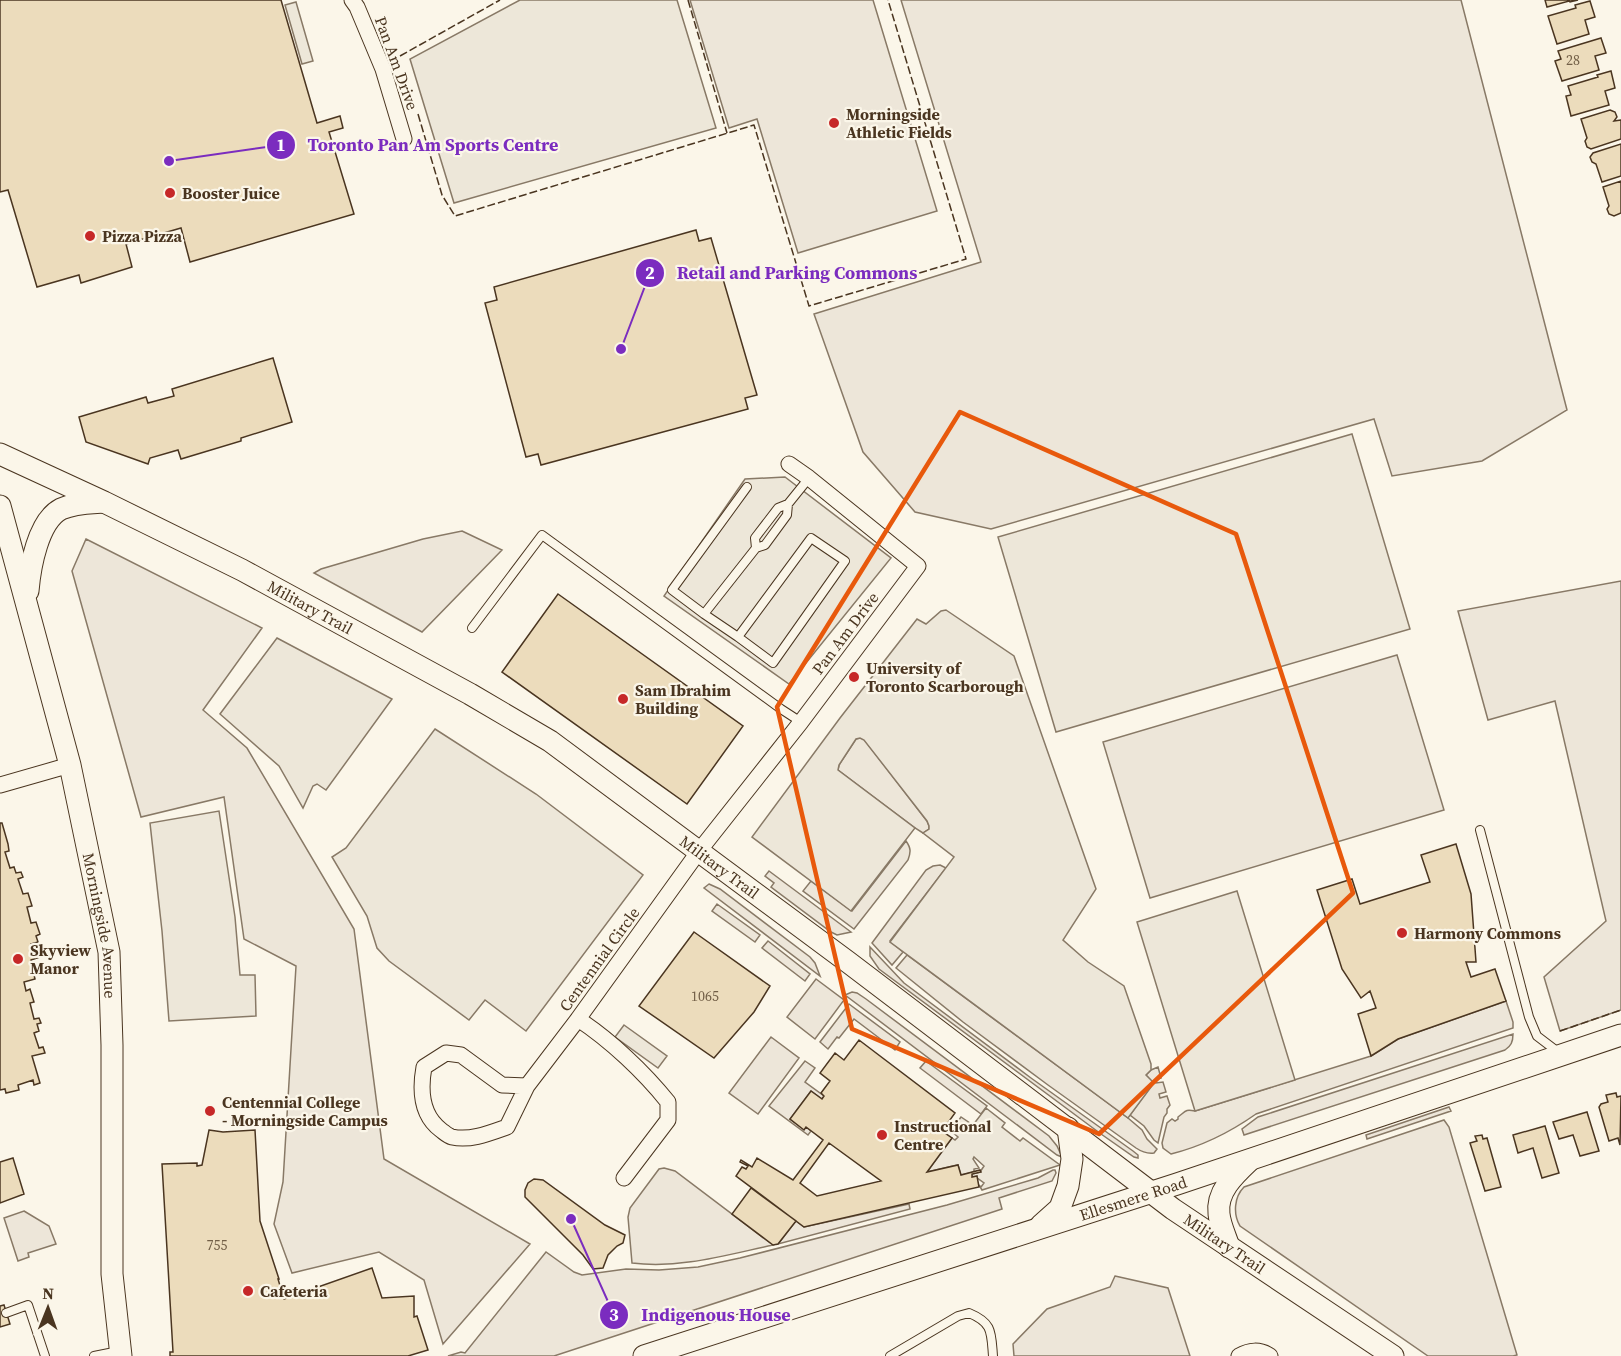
<svg xmlns="http://www.w3.org/2000/svg" width="1621" height="1356" font-family="'Source Serif 4',serif">
<rect width="100%" height="100%" fill="#fbf6e9"/>
<path fill="#ede6d9" stroke="#887966" stroke-width="1.5" d="M690,0H873L937,211L798,253L757,119L729,128Z
M901,0H1461L1567,410L1482,461L1392,476L1374,419L991,529L915,512L863,452L814,314L981,262Z
M462,531L502,550L422,632L314,573L321,569L423,539Z
M86,539L262,628L203,710L247,748L354,929L384,1159L530,1244L443,1344L424,1280L379,1252L292,1273L274,1224L283,1182L296,966L244,939L224,797L141,817L72,571Z
M1621,581V1010L1560,1031L1544,977L1606,921L1555,701L1488,720L1458,611Z
M1397,655L1444,810L1150,898L1103,742Z
M860,738L864,739L867,743L927,821L929,826V829L923,833L915,828L838,770L839,765L856,739Z
M906,841C911,848 911,852 908,860L854,929L803,891L811,881L852,911Z
M940,865L946,868L890,941L903,952L892,965L872,943L926,870L933,866Z
M769,871L851,932L837,935L831,932L771,887L774,883L765,876Z
M709,884L720,889L810,957L815,963L820,976L704,888Z
M717,904L760,935L755,942L712,911Z
M768,941L810,974L805,981L762,948Z
M870,947L904,983L1031,1078L1133,1151L1138,1155V1158L1134,1157L1101,1134L879,969L870,956Z
M907,955L1128,1118L1142,1130L1147,1139L1157,1149L1154,1153C1147,1154 1142,1152 1136,1148L1048,1085L963,1022L896,968Z
M816,979L844,1000L815,1039L787,1017Z
M852,992L857,993L866,999L1049,1136L1057,1146L1062,1157L1057,1155L845,995Z
M1506,1001L1513,1022V1028L1256,1114C1229,1133 1203,1146 1171,1154L1163,1148L1162,1143L1167,1123L1172,1119L1175,1121L1178,1119V1117C1186,1111 1185,1109 1195,1111L1371,1056L1398,1039Z
M849,1004L900,1042L895,1050L854,1019L839,1038L837,1037L828,1049L820,1042Z
M1513,1034C1513,1042 1511,1046 1505,1050L1244,1135L1242,1129L1258,1117Z
M771,1037L799,1058L758,1114L729,1093Z
M805,1061L815,1068L805,1082L824,1096L822,1099L811,1091L790,1119L804,1129L806,1127L811,1131L808,1135L769,1106Z
M926,1061L987,1106L981,1114L920,1068Z
M1158,1067L1161,1078L1155,1080L1156,1083L1163,1082L1166,1092L1159,1094L1160,1098L1167,1096L1170,1105L1167,1109V1113L1164,1117L1158,1143L1154,1140L1144,1126L1130,1115L1153,1083L1146,1075L1151,1070Z
M1449,1107L1451,1111L1367,1139L1366,1135Z
M1444,1120L1449,1127L1517,1355L1513,1356H1428L1240,1226C1233,1214 1234,1197 1244,1187Z
M664,1168L675,1171L773,1245C726,1255 680,1269 632,1263L628,1217L630,1208L659,1169Z
M1053,1170H1055L1056,1173L1052,1181L999,1198L1002,1209L554,1356H448L461,1352L465,1353L546,1252L574,1272L582,1275L626,1269L659,1270L698,1267L740,1258L947,1205L1038,1178Z
M909,1204L910,1209L778,1244L796,1221L804,1227Z
M24,1211L49,1226L56,1244L28,1253L29,1257L18,1261L4,1218Z
M1115,1276L1168,1288L1190,1356H1014L1013,1344L1047,1309L1110,1287Z"/>
<path fill="#ede7d9" stroke="#887966" stroke-width="1.5" d="M520,0H677L716,128L454,203L410,59Z
M296,2L313,61L302,64L285,5Z
M1352,434L1410,629L1056,732L998,537Z
M785,477L891,558L789,684L664,596L745,479Z
M946,610L1014,656L1096,889L1063,940L1088,962L1124,986L1151,1064V1070L1146,1075L1154,1083L1128,1118L890,942L954,857L923,833L929,829V826L927,821L864,740L860,738L856,739L839,765L838,770L915,828L851,911L752,837L840,718L917,619L926,624L941,611Z
M277,638L392,699L326,790L317,784L313,786L303,808L279,766L220,714Z
M435,729L536,794L643,875L526,1031L485,1000L469,1020L389,961L377,948L367,916L332,857L346,848Z
M219,811L235,917L240,975H255L256,1016L169,1021L162,931L150,823Z
M1237,891L1295,1080L1195,1111L1137,922Z
M624,1025L667,1056L658,1068L615,1037Z
M986,1108L1005,1123L1002,1127L1020,1141L1023,1138L1060,1165L982,1190L979,1185L981,1187L984,1183L977,1178L972,1177V1174L980,1172L984,1166L974,1157L973,1159L979,1168L974,1169V1172L961,1175L958,1165L927,1172L952,1138L955,1140L958,1137L951,1131L961,1117L973,1125Z"/>
<path fill="#ecdcbc" stroke="#4a3520" stroke-width="1.5" fill-rule="evenodd" d="M0,0H281L317,123L340,116L343,128L329,132L354,214L190,262L181,228L126,244L132,267L81,283L79,275L37,287L8,190L0,192Z
M1545,0H1578L1570,2L1569,1L1547,7Z
M1590,1L1595,17L1585,20L1589,34L1557,44L1548,16L1576,8L1575,5Z
M1601,38L1606,53L1595,56L1599,70L1562,81L1555,61L1561,59L1558,51Z
M1611,71L1615,88L1605,91L1609,105L1571,116L1566,96L1571,95L1568,86L1598,77L1597,75Z
M1610,110L1615,112L1617,117L1614,121L1621,120V139L1591,149L1587,147L1585,141L1587,138L1581,119Z
M1621,144V176L1602,182L1596,164L1592,162L1590,157L1593,153Z
M1621,181V213L1614,216L1609,214L1607,209L1609,206L1603,187Z
M696,230L699,241L711,238L757,395L745,398L748,409L541,465L538,454L526,457L485,303L497,300L494,287Z
M273,358L292,422L241,438V441L181,459L178,450L150,458L148,464L86,442L79,417L146,397L148,403L174,396L172,389Z
M558,594L743,726L687,804L502,672Z
M0,823H2L8,844L9,851L5,852L10,868L14,867L16,873L21,872L23,877L18,879L23,894L28,893L32,906L27,907L31,923L36,922L40,934L36,936L38,942L31,944L34,953L39,952L40,957L31,960L32,965L36,964L38,970L33,971L35,979L24,982L26,991L30,989L34,1002L30,1003L34,1019L39,1018L41,1023L37,1024L39,1031L34,1033L39,1048L43,1047L45,1053L32,1056L40,1083L34,1085L33,1080L18,1085L19,1090L6,1093L5,1089L0,1090Z
M1456,844L1471,894L1476,962H1466L1471,977L1495,969L1506,1001L1398,1039L1371,1056L1358,1014L1376,1008L1370,991L1361,998L1342,969L1317,890L1352,879L1360,904L1430,882L1421,855Z
M694,932L770,986L754,1012L714,1058L639,1006Z
M859,1040L955,1113L942,1131L952,1138L927,1172L958,1165L961,1175L980,1170L981,1172L972,1174V1177L977,1176L979,1187L804,1227L736,1176L742,1167L746,1169L748,1166L740,1162L741,1160L752,1167L757,1158L793,1180L823,1140L806,1127L804,1130L790,1119L811,1091L822,1099L824,1096L821,1093L830,1081L820,1073L835,1053L844,1060ZM829,1143L881,1181L817,1196L800,1183Z
M1616,1093L1617,1097L1621,1096L1620,1145L1618,1138L1609,1141L1599,1107L1601,1104L1608,1102L1606,1095Z
M1587,1112L1599,1151L1580,1156L1573,1135L1559,1139L1553,1122Z
M1545,1126L1559,1173L1542,1178L1533,1148L1518,1153L1513,1135Z
M209,1130L223,1132L255,1130L260,1221L279,1279H278L284,1299L372,1268L382,1298L414,1296V1317L417,1316L428,1350L408,1356H170V1352H173L162,1164L197,1163V1166L202,1165Z
M1482,1135L1483,1139L1487,1138L1501,1187L1485,1191L1470,1143L1477,1141L1475,1136Z
M13,1158L24,1194L0,1203V1162Z
M534,1179L543,1180L605,1225L625,1235L623,1243L617,1246L608,1255L603,1268L593,1269L583,1255L525,1197V1190L528,1183Z
M751,1188L796,1221L778,1244L773,1245L732,1214Z
M4,1305L10,1324L0,1327V1306Z"/>
<g fill="none" stroke-linecap="round" stroke-linejoin="round">
<g stroke="#4a3520" stroke-width="10">
<path id="lane" d="M747,487L672,590L704,614L756,548
M788,504L787,515L765,545L756,548L755,538L778,508L788,504L809,478
M704,614L738,637L811,538L845,561L773,663L738,637
M472,628L542,535L781,709L801,722
M1480,830L1529,1017L1537,1036L1558,1052
M6,1313L28,1305L45,1356
M94,1356L119,1351
M890,1356L958,1316L969,1313C993,1323 991,1332 993,1356"/>
</g>
<g stroke="#4a3520" stroke-width="17">
<path id="street" d="M352,0L357,7L383,69L404,139
M0,785L70,765
M578,1019C610,1040 644,1072 668,1102V1120L624,1178
M527,1086L502,1085L461,1055L446,1053L424,1067C420,1089 421,1115 441,1130C445,1133 448,1136 452,1137C471,1141 490,1133 507,1127L527,1086L578,1019L699,851L801,722L918,566L809,478L789,464
M1239,1356C1249,1350 1260,1349 1270,1356"/>
</g>
<g stroke="#4a3520" stroke-width="23">
<g id="secondary">
<path id="s1" d="M0,454L104,502L242,570L470,694L550,741L848,962L1173,1209L1393,1356"/>
<path id="s2" d="M0,506L70,765L109,952L112,1045V1274L121,1356"/>
<path d="M28,591C30,567 38,521 61,509C74,503 89,503 103,502"/>
<path d="M1041,1225L1060,1208L1068,1186L1072,1159L1068,1128"/>
<path d="M1229,1247C1226,1237 1220,1225 1219,1214C1216,1192 1234,1175 1249,1161"/>
<path id="s3" d="M644,1356L1177,1184L1621,1035"/>
</g>
</g>
<use href="#lane" stroke="#fbf6e9" stroke-width="8"/>
<use href="#street" stroke="#fbf6e9" stroke-width="15"/>
<use href="#secondary" stroke="#fbf6e9" stroke-width="21"/>
<path stroke="#4a3520" stroke-width="1.5" stroke-dasharray="8 3" stroke-linecap="butt" d="M688,0L727,133
M400,56L500,0
M418,114L442,195L455,216L754,125L809,306L966,259L888,0
M1560,1031L1621,1010"/>
</g>
<path fill="none" stroke="#e8590c" stroke-width="4.5" stroke-linejoin="round" d="M960,412L1236,534L1353,893L1099,1134L852,1029L777,707Z"/>
<g fill="#c62828" stroke="#fbf6e9" stroke-width="2">
<circle cx="834" cy="123" r="6"/>
<circle cx="170" cy="193" r="6"/>
<circle cx="90" cy="236" r="6"/>
<circle cx="854" cy="677" r="6"/>
<circle cx="623" cy="699" r="6"/>
<circle cx="1402" cy="933" r="6"/>
<circle cx="18" cy="959" r="6"/>
<circle cx="210" cy="1111" r="6"/>
<circle cx="882" cy="1135" r="6"/>
<circle cx="248" cy="1291" r="6"/>
</g>
<g text-anchor="middle" dominant-baseline="central" stroke-width="4.5" stroke-linejoin="round" paint-order="stroke">
<g font-size="14" fill="#725f47">
<text x="1573" y="60">28</text>
<text x="705" y="996">1065</text>
<text x="217" y="1245">755</text>
</g>
<g font-size="16" fill="#4a3520" stroke="#fbf6e9">
<text transform="translate(397 63) rotate(70)">Pan Am Drive</text>
<text stroke="none"><textPath href="#s1" startOffset="346">Military Trail</textPath></text>
<text transform="translate(845 633) rotate(-53)">Pan Am Drive</text>
<text stroke="none"><textPath href="#s1" startOffset="832">Military Trail</textPath></text>
<text stroke="none"><textPath href="#s2" startOffset="432">Morningside Avenue</textPath></text>
<text transform="translate(599 959) rotate(-54)">Centennial Circle</text>
<text stroke="none"><textPath href="#s3" startOffset="514">Ellesmere Road</textPath></text>
<text stroke="none"><textPath href="#s1" startOffset="1462">Military Trail</textPath></text>
</g>
<g font-size="16" font-weight="bold" fill="#4a3520" stroke="#fbf6e9" text-anchor="start">
<text x="846" y="114">Morningside<tspan x="846" dy="18">Athletic Fields</tspan></text>
<text x="182" y="193">Booster Juice</text>
<text x="102" y="236">Pizza Pizza</text>
<text x="866" y="668">University of<tspan x="866" dy="18">Toronto Scarborough</tspan></text>
<text x="635" y="690">Sam Ibrahim<tspan x="635" dy="18">Building</tspan></text>
<text x="1414" y="933">Harmony Commons</text>
<text x="30" y="950">Skyview<tspan x="30" dy="18">Manor</tspan></text>
<text x="222" y="1102">Centennial College<tspan x="222" dy="18">- Morningside Campus</tspan></text>
<text x="894" y="1126">Instructional<tspan x="894" dy="18">Centre</tspan></text>
<text x="260" y="1291">Cafeteria</text>
</g>
</g>
<path fill="none" stroke="#7b2cbf" stroke-width="2" d="M169 161L281 145M621 349L650 273M571 1219L614 1315"/>
<g fill="#7b2cbf" stroke="#fbf6e9" stroke-width="2">
<circle cx="169" cy="161" r="6"/>
<circle cx="621" cy="349" r="6"/>
<circle cx="571" cy="1219" r="6"/>
<circle cx="281" cy="145" r="15"/>
<circle cx="650" cy="273" r="15"/>
<circle cx="614" cy="1315" r="15"/>
</g>
<g font-size="18" text-anchor="middle" font-weight="bold" fill="#fff">
<text x="281" y="151">1</text>
<text x="650" y="279">2</text>
<text x="614" y="1321">3</text>
</g>
<g font-size="18" text-anchor="middle" font-weight="bold" fill="#7b2cbf" stroke="#fbf6e9" stroke-width="4.5" stroke-linejoin="round" paint-order="stroke">
<text x="433" y="151">Toronto Pan Am Sports Centre</text>
<text x="797" y="279">Retail and Parking Commons</text>
<text x="716" y="1321">Indigenous House</text>
</g>
<g transform="translate(48 1308) rotate(1)" stroke="#fbf6e9" stroke-width="4.5" paint-order="stroke">
<path d="M0-4.5L10 22L0 15L-10 22Z" fill="#4a3520"/>
<text y="-9" font-size="16" font-weight="bold" text-anchor="middle" fill="#4a3520">N</text>
</g>
</svg>
